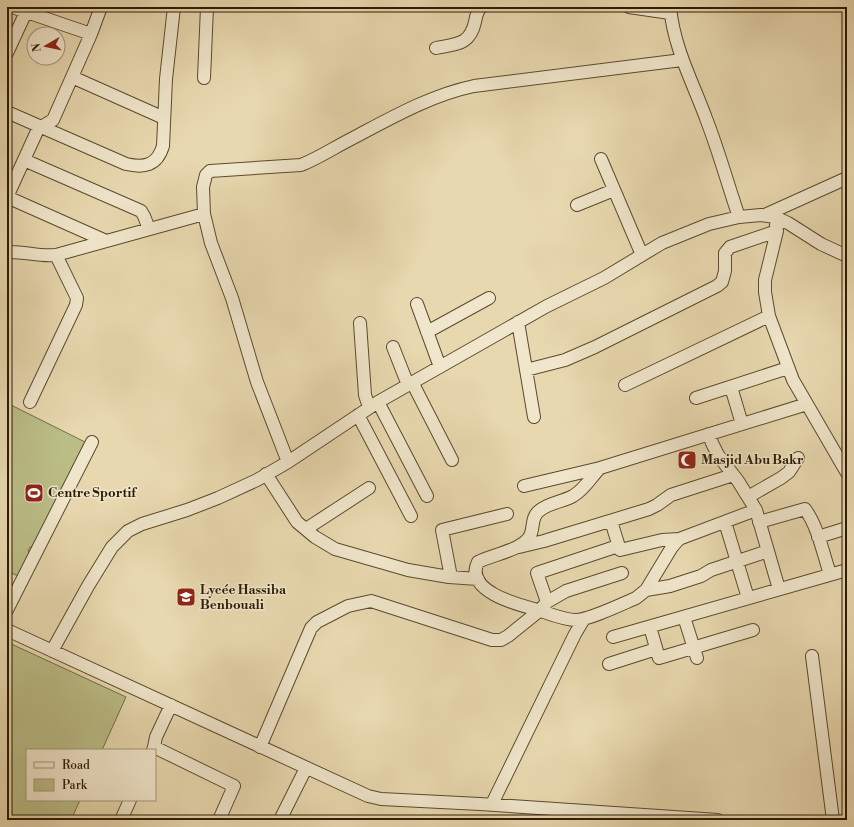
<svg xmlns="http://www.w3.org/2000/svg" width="854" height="827" font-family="'Libre Bodoni',serif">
<rect width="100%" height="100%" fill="#e8d8af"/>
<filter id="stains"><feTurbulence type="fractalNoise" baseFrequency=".005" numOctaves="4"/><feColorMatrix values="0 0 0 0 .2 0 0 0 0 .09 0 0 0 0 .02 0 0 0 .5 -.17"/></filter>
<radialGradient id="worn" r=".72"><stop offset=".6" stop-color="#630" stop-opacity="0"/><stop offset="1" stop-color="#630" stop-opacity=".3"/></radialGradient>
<path fill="#bbbd87" stroke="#746c45" d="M7,403L85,442L35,545L30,547L28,551L30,554L18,576L7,571Z
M7,642L126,697L102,750H27V800H80L71,820H7Z"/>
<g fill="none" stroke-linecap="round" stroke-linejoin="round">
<g stroke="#5b4a2e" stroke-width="14">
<path id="minor" d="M12,7L91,34
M629,7L670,13
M670,7C674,49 693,82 707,121C719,152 728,185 739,217
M436,48C456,44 470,45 475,22C476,16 477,11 481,7
M7,53L26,12
M72,77L164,118
M204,78L207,7
M7,112L126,164C144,168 157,166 163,146L166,79L174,7
M601,159L642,255
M24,160L141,211L144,216L149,229
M7,197L38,129L53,120L91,34L101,7
M7,197L106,241
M577,205L614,190
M765,215L847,178
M776,225L777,231L765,280V292L769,316L793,380L847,473
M7,252C24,251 39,257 56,255L204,214
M417,304L440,367
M518,322L534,417
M360,323L365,395L369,407
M427,332L489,298
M393,347L408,385
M526,370L565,360L595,347L717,286L722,282L725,271V253L730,247L777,231
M412,382L452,460
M625,385L769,316
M731,387L742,424
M696,398L788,368
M30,402L76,305L77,298L56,255
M378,402L427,496
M358,415L411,516
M709,434L712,443L718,455L738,481L756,510L779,589
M288,462L257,382L232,298L211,243L204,214L203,187L206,175L210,171L301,165C319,158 335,147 353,138C391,118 431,95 474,86L682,60
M266,474L297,522L315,537L335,549L408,570L449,577L478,579
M524,486L600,468
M748,497L781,478L789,472L798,458
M756,510L679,539L672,547L646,590L636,598C622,604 589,620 576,620C564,620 550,614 538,610C519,605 463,591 478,562C491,555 523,550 530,536C534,528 531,517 539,511C548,503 562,502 573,496C585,489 591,477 600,468L807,404
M611,521L620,550L662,540L679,539
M725,522L748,598
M759,522L805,509C818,527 823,553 830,574
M306,529L369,488
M818,537L847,528
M519,547L544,541L649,509L657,505L671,495L733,475
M451,577L442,530L507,514
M646,590L670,586L701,576L711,570L768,551
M547,602L537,573L618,546
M7,610L92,442
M684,617L697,658
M650,627L659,658L753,630
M7,630L368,796L381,799L480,804L718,820
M613,637L847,570
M52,651L88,586L112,547L128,531L142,524L187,510L218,498L257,480L288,462L378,402L547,306L604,278L662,243L709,224L739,217L761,215L775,217L788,223L821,244L847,256
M812,656L833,820
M609,664L656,649
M154,747L156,737L171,705
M260,747L311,628L317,622L348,606L371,601L492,640H501L508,636L539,611L547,602L566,591L622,573
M153,750L154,747L234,786L219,820
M492,804L575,634L584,619
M121,820L130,800
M280,820L306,768"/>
</g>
<use href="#minor" stroke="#f0e6cb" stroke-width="12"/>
</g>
<defs>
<g id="mosque-square" transform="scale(1)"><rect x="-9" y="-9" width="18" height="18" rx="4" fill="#8f2418" stroke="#f0e6cb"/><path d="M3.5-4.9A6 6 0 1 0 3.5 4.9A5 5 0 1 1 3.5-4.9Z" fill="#fff"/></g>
<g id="stadium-square" transform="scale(1)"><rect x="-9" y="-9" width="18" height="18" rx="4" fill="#8f2418" stroke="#f0e6cb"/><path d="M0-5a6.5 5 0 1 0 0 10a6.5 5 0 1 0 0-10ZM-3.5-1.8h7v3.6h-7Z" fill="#fff"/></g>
<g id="school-square" transform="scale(1)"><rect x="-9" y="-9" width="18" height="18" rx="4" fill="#8f2418" stroke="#f0e6cb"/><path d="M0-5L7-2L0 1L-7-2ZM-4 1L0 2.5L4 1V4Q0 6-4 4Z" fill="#fff"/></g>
</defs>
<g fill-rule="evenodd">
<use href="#mosque-square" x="687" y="460"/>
<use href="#stadium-square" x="34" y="493"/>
<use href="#school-square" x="186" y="597"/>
</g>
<g text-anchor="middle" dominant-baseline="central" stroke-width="3" stroke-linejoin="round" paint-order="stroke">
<g font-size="13" font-weight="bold" fill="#2c1b03" stroke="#f0e6cb" text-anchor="start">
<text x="701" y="460">Masjid Abu Bakr</text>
<text x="48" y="493">Centre Sportif</text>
<text x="200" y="590">Lycée Hassiba<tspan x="200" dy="15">Benbouali</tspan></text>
</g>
</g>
<rect width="854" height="827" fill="none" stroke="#e8d8af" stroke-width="24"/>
<rect x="8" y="8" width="838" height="811" fill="none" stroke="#2c1b03" stroke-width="2"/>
<rect x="12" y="12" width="830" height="803" fill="none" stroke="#2c1b03"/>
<rect x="26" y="749" width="130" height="52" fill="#f0e6cb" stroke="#a2957b"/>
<rect x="34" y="762" width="20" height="6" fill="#f0e6cb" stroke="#a2957b"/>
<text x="62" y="769" font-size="12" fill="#2c1b03">Road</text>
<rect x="34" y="779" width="20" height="12" fill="#bbbd87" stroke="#a2957b"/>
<text x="62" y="789" font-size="12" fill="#2c1b03">Park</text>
<g transform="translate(46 46) rotate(261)"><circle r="19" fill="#f0e6cb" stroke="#a2957b"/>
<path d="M0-3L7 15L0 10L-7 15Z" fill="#8f2418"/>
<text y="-6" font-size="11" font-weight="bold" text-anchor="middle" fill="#2c1b03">N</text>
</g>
<rect width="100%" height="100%" filter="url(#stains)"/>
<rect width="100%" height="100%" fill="url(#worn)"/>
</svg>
